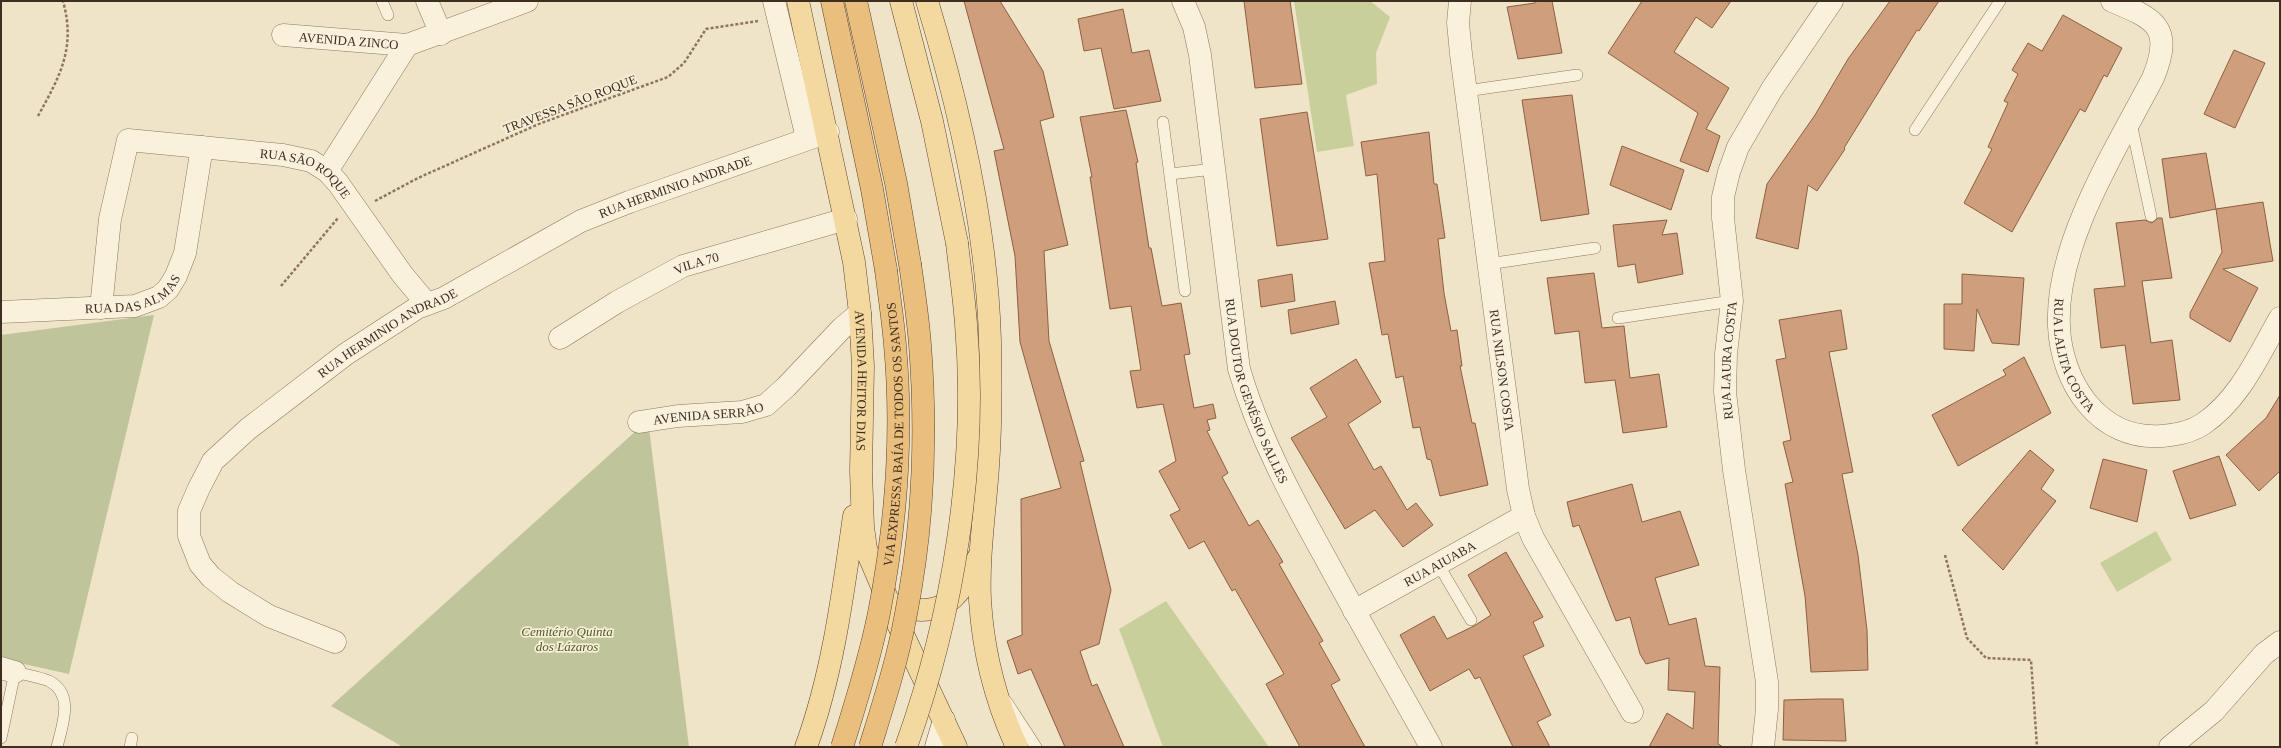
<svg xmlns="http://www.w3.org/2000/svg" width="2281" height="748" font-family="Georgia,serif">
<rect width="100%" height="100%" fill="#f0e4c8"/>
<path fill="#c9cf9b" d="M1294,1H1370L1390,17L1376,53L1377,84L1346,95L1354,146L1317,152Z
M2156,531L2172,560L2117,592L2100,563Z
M1166,601L1269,747H1163L1119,629Z"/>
<path fill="#bfc49a" d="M154,315L69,674L1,659V335Z
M648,420L689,747H403L331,706Z"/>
<path fill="#cf9f7d" stroke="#8d5f41" d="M964,1H1000L1043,71L1054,117L1040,121L1068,245L1044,251L1049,341L1084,461L1080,462L1111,590L1099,644L1080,651L1092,686L1097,684L1124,747H1065L1031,669L1018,674L1007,641L1022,635L1021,499L1061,488L1020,342L1015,256L994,151L1004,149Z
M1244,1H1290L1302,84L1255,88Z
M1535,1H1552L1562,53L1518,59L1507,7L1535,3Z
M1642,1H1731L1712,28L1696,17L1674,52L1729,88L1706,129L1720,136L1708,172L1680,161L1698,113L1608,53Z
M1890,1H1939L1919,31L1917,30L1844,148L1845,149L1817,191L1808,185L1798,249L1756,238L1767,184L1815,115L1848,59Z
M1123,9L1132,53L1149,50L1161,101L1114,109L1101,48L1084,51L1078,19Z
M2063,15L2122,48L2107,77L2104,75L2085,112L2080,109L2012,232L1964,203L1992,149L1988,147L2008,103L2004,101L2018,74L2012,70L2028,43L2042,51Z
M2234,50L2265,63L2235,128L2204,114Z
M1572,95L1589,214L1541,221L1522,100Z
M1126,110L1138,162L1136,163L1149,248H1151L1162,306L1181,303L1190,354L1184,355L1194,408L1213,404L1216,418L1207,420L1210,430L1207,431L1228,473L1222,477L1249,526L1258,520L1283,562L1279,564L1323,641L1319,643L1340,680L1331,685L1365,747H1300L1266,684L1284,674L1235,589L1232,591L1204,541L1189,549L1170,515L1180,510L1159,471L1176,461L1163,404L1137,408L1130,371L1141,370L1131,306L1110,309L1090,177H1092L1080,117Z
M1307,112L1328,239L1277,246L1260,119Z
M1429,132L1434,184H1437L1445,238L1438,239L1444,293L1451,331L1457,330L1462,366H1460L1472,423H1475L1488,485L1440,496L1431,460L1427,459L1420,427L1413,428L1403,376L1396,378L1388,334L1382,335L1369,263L1385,261L1377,174L1366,176L1361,142Z
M1622,146L1684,170L1671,210L1610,185Z
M2206,153L2216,209L2170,218L2162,159Z
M2263,202L2273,261L2223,269L2258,288L2230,342L2190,318V313L2222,252L2216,209Z
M2158,218H2162L2172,278L2142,281L2151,343L2172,340L2180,400L2133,404L2125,345L2101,348L2094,289L2125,286L2116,223L2145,220L2152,223Z
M1667,220L1662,235L1677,233L1683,274L1638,283L1635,264L1618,267L1613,225Z
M1594,273L1602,328L1624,326L1630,378L1659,374L1667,427L1623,433L1615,380L1585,383L1579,331L1555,334L1547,278Z
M1292,274L1295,301L1261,307L1258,280Z
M1962,274L2024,278L2019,345L1992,343L1977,309L1974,351L1944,349V304H1962Z
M1335,301L1339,324L1291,334L1288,310Z
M1841,310L1847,349L1829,352L1853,472L1842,474L1858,555L1867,630L1868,670L1811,672L1805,596L1785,484L1793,482L1783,442L1791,440L1776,360L1786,358L1779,320Z
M2024,357L2051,413L1958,466L1932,415L2006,375L2003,370Z
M1356,359L1381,402L1348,424L1374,470L1381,466L1407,510L1416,503L1433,525L1403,547L1375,510L1345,529L1291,438L1327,417L1310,388Z
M2280,395V471L2259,491L2226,455L2266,418Z
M2030,450L2054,470L2041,489L2056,501L2003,570L1962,530Z
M2219,456L2236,505L2190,519L2173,471Z
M2103,459L2147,470L2137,522L2090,508Z
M1632,484L1642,522L1680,511L1699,565L1655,578L1669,625L1696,618L1705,666L1720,667L1718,744L1723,747H1649L1667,713L1693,729L1695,692L1668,690L1669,658L1646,664L1640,654L1630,617L1616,621L1579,525L1573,527L1567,502Z
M1506,552L1543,617L1533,622L1544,646L1523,656L1551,715L1537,722L1550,747H1513L1480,677L1475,679L1469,669L1430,691L1400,635L1434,616L1447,639L1474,626L1491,615L1468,575Z
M1820,699H1843L1846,741L1783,740L1784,700Z"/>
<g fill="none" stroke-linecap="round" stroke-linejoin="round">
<g stroke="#8d765c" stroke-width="12">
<path id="service" d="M382,1L388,15
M1466,91L1577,75
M1163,122L1185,291
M2131,123L2151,216
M1915,130L2000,1
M1170,174L1214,169
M1488,264L1595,248
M1618,318L1732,301
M1438,564L1471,620
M1006,701L1036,747
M1,738L15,672C26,675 39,677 49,681C75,694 62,726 57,747
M130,747L132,738"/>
</g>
<g stroke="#8d765c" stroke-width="23">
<g id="minor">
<path d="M427,1L441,34"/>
<path d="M774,1L807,138"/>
<path id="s1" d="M1183,1L1194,27L1200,55L1239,369C1259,437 1292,498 1326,559C1360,622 1396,684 1431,747"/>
<path id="s2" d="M1460,1L1458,23L1461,54L1518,489L1524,516L1533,538L1632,712"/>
<path id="s3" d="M2112,1C2155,19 2174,27 2153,78C2116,149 2055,244 2059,326C2061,382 2099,441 2162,436C2175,435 2191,432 2203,424C2240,399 2258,356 2280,318"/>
<path id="s4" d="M283,35L407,45L527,1"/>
<path d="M327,171L407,45"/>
<path id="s5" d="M101,308L110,219L128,140L283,155L311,161L327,171L338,183L402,274L427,304"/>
<path id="s6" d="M1,312L135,306L159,297L168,289L176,276L185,253L202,147"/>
<path id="s7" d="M560,338L617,302L683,266L846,219"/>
<path id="s8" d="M639,422L678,416L742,412L766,405L786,387L842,328L860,313"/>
<path id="s9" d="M1354,611L1524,516"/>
<path id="s10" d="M335,642L269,616L230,592L211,577L200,564L189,536V511L199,488L213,461L248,429L346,354L417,308L444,298L581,221L629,202L828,132"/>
<path d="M1,668L15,672"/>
<path d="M2170,747L2214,711L2264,654L2280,642"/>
</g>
</g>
<g stroke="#8d765c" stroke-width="23">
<g id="tertiary">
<path id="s11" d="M1763,747L1767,709V682L1734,470L1725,392L1726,354L1732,301L1723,218V197L1729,172L1738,147L1772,89L1832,1"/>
</g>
</g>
<g stroke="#6f573f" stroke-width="23">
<path id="secondary" d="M936,747L944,720"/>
</g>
<g stroke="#5b4430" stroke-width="23">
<g id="primary">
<path id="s12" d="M798,1L854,262L860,313L863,366L861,471L863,527L866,549L898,624L956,747"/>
<path d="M901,1L932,121L957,243"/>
<path d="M927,1C960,110 987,227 990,341C991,383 991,425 988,467C985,511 978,556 980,600C983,650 996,702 1017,747"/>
<path d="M889,603C938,622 959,602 978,558"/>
<path d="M806,747C833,673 843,593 854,516"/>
</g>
</g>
<g stroke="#5b4430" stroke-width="23">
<path id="trunk" d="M832,1L872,189L886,270
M856,1L896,183L910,264"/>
</g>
<path stroke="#8d765c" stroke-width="2.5" stroke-dasharray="3 2" stroke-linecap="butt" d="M38,116C60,76 76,48 63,1
M375,201L418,178L541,123L668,77L684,63L706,29L758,21
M281,286L338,218
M1945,555L1967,638L1986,658L2031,660L2037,747"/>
<use href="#service" stroke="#faf1dc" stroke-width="11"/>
<use href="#minor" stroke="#faf1dc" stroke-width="22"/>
<use href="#tertiary" stroke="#faf1dc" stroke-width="22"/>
<use href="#secondary" stroke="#faf1dc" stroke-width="22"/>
<use href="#primary" stroke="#f3d9a0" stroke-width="22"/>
<use href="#trunk" stroke="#eabe7c" stroke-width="22"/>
<g stroke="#5b4430" stroke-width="23" stroke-linecap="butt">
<path id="primary-bridge" d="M906,747C953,616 978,464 966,324C964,297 960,270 957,243"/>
</g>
<g stroke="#5b4430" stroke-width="23" stroke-linecap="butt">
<g id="trunk-bridge">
<path id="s13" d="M842,747C856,703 870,658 879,613C896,526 903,433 895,345C893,320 889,295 886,270"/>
<path d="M870,747C883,705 897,662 905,619C923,530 927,435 920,345C918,318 914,291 910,264"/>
</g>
</g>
<use href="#primary-bridge" stroke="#f3d9a0" stroke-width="22"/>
<use href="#trunk-bridge" stroke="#eabe7c" stroke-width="22"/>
</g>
<g text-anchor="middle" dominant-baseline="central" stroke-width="3.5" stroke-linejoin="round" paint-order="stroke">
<g font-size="13" fill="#3d2e20" stroke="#f7eed8">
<text stroke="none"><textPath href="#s4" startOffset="66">AVENIDA ZINCO</textPath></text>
<text transform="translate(570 104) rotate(-21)">TRAVESSA SÃO ROQUE</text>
<text stroke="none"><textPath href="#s5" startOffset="355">RUA SÃO ROQUE</textPath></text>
<text stroke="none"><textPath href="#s10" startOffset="810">RUA HERMINIO ANDRADE</textPath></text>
<text stroke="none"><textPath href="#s7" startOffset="156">VILA 70</textPath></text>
<text stroke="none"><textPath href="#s6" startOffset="136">RUA DAS ALMAS</textPath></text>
<text stroke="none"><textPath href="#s10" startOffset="486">RUA HERMINIO ANDRADE</textPath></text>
<text stroke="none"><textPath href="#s3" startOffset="406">RUA LALITA COSTA</textPath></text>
<text stroke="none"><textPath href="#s11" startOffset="390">RUA LAURA COSTA</textPath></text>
<text stroke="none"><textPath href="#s2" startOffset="372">RUA NILSON COSTA</textPath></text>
<text stroke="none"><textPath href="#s12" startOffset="386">AVENIDA HEITOR DIAS</textPath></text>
<text stroke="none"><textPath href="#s1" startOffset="399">RUA DOUTOR GENÉSIO SALLES</textPath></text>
<text stroke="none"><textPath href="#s8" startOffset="70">AVENIDA SERRÃO</textPath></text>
<text stroke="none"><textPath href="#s13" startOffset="319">VIA EXPRESSA BAÍA DE TODOS OS SANTOS</textPath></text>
<text stroke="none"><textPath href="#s9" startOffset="98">RUA AIUABA</textPath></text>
</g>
<g font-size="13" font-style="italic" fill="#4d5a26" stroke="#f7eed8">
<text x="567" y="631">Cemitério Quinta<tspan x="567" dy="15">dos Lázaros</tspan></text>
</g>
</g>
<rect width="2281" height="748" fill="none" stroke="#3d2e20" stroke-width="4"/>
</svg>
